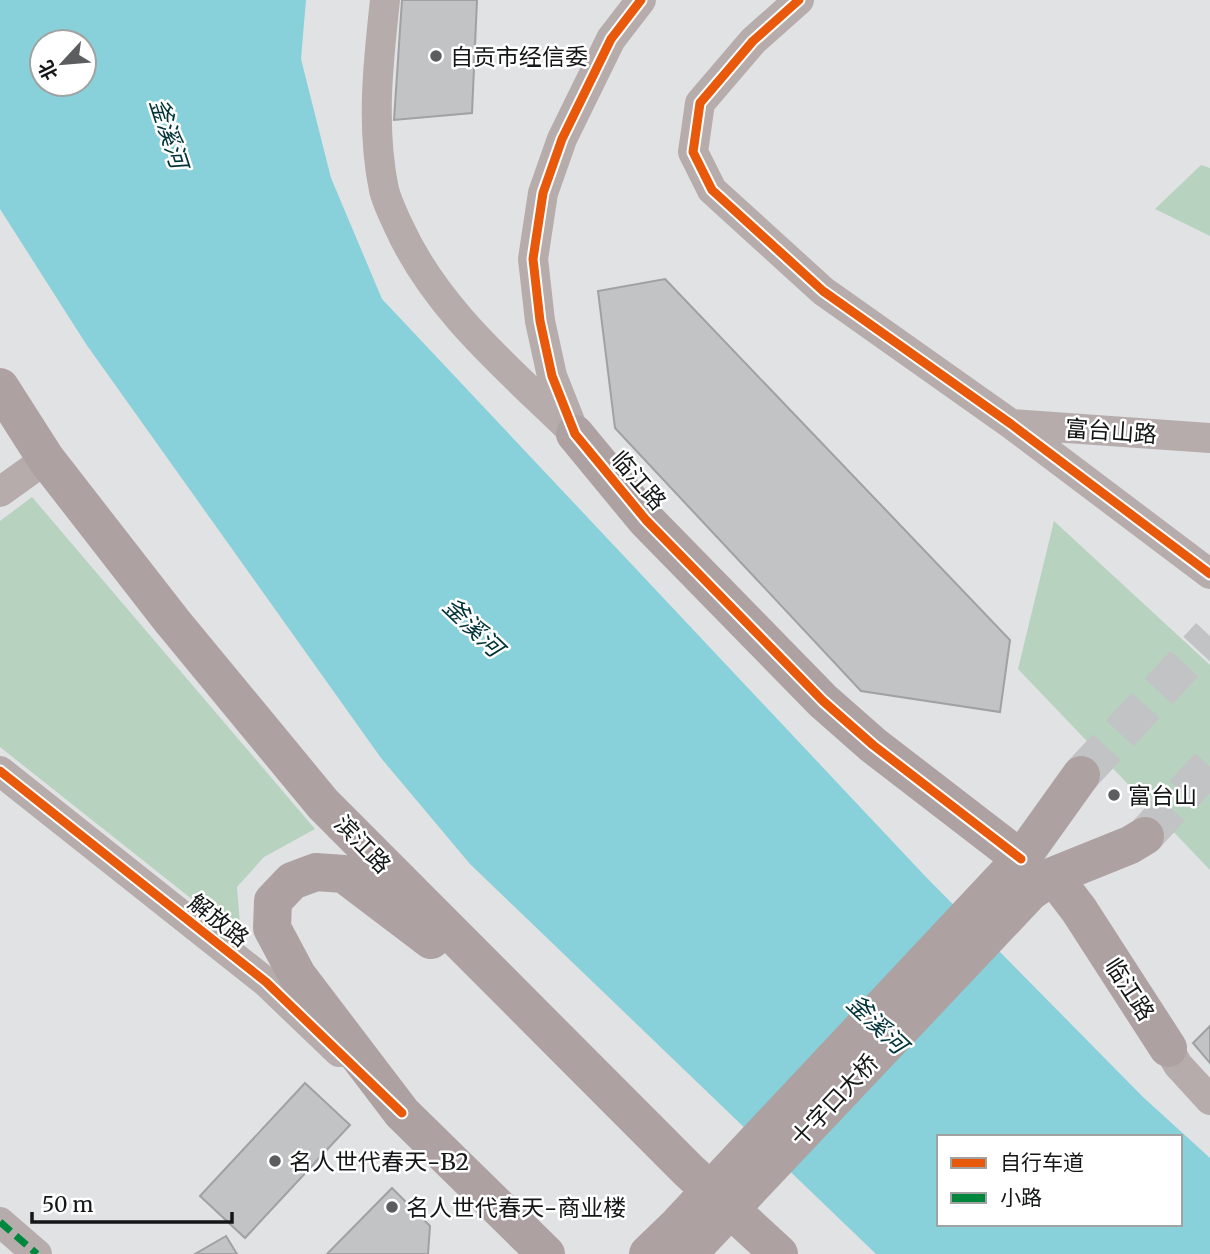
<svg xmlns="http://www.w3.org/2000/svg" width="1210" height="1254" font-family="Merriweather,'Noto Sans SC',serif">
<rect width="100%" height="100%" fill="#e1e2e4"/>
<path fill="#b7d3bf" d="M1201,165L1210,168V236L1155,209Z
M32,497L315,829L264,857L237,887L241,938L0,747V521Z
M1054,521L1210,665V870L1018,669Z"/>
<path fill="#88d1da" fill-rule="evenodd" d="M0,0H306L301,59L331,178L382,299L925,876L1143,1097L1210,1158V1254H876L470,864L381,758L86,344L0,209ZM42,42H84V84H42ZM939,1137H1180V1224H939Z"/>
<path fill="#c2c3c4" stroke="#a0a1a2" stroke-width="2" d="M402,0H477L472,113L394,120Z
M665,279L1010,640L1000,712L861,691L615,428L598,291Z
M1210,1026V1063L1193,1043Z
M305,1083L350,1125L245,1238L200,1196Z
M392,1188L430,1226L428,1254H327Z
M226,1236L237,1254H195Z"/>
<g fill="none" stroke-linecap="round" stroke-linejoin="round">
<path stroke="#c2c3c5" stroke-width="38" stroke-dasharray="38 19" stroke-linecap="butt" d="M1081,775L1210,636
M1145,836L1210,765"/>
<path stroke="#b6acac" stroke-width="30" d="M385,0C378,64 371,127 384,190C387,202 393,214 398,225C436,310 510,370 575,434
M799,0L753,41L700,103L693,152L712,190L823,291L1011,424L1210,574
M571,424L552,376L540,321L533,259L543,193L562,139L611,39L641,0
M1011,424L1210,438
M0,492L46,459
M0,771L266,982L339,1052
M1168,1048L1178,1065L1210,1100
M0,1222L37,1254"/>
<path stroke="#ada1a2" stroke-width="38" d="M0,387L46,459L172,621L323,804L689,1171L779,1254
M575,434L646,520L823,701L873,745L1021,859
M1053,876L1079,910L1168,1048
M431,940L344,874L316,872L292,881L273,901L272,928L297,975L402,1113L546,1254
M648,1254L676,1227L1021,859L1081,775
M688,1254L1030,892L1053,876L1130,845L1145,836"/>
<path stroke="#00873e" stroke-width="7" stroke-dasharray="14 7" stroke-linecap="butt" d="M0,1222L37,1254"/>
<g stroke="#fff" stroke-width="13">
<path id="cycleway" d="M641,0L611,39L562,139L543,193L533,259L540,321L552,376L575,434L646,520L823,701L873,745L1021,859
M799,0L753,41L700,103L693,152L712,190L823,291L1011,424L1210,574
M0,771L266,982L402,1113"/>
</g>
<use href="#cycleway" stroke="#e8590c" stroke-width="9"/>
</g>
<g fill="#5c5d5f" stroke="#fff" stroke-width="2.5">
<circle cx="436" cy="56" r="7"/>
<circle cx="1114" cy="795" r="7"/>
<circle cx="275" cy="1161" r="7"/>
<circle cx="392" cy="1207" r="7"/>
</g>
<g text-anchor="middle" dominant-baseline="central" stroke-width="5" stroke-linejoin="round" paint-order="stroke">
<g font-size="23" fill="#151617" stroke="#fff" text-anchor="start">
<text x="450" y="56">自贡市经信委</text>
<text x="1128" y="795">富台山</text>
<text x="289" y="1161">名人世代春天-B2</text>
<text x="406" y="1207">名人世代春天-商业楼</text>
</g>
<g font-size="23" fill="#151617" stroke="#fff">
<text transform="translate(1111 431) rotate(4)">富台山路</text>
<text transform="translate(639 480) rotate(49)">临江路</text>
<text transform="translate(363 844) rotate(46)">滨江路</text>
<text transform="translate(219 920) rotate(38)">解放路</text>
<text transform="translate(1130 989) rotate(57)">临江路</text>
<text transform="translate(834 1100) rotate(-47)">十字口大桥</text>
</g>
<g font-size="24" font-style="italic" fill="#003338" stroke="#fff">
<text transform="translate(169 133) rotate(72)">釜溪河</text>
<text transform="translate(473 627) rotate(44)">釜溪河</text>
<text transform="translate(877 1024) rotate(44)">釜溪河</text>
</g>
</g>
<rect x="937" y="1135" width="245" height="91" fill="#ffffff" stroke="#a1a2a2" stroke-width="2"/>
<rect x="951" y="1158" width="35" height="10" fill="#e8590c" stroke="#a1a2a2" stroke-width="2"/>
<text x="1000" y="1170" font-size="21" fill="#151617">自行车道</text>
<rect x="951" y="1193" width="35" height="10" fill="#00873e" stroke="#a1a2a2" stroke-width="2"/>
<text x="1000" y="1205" font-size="21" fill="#151617">小路</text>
<g transform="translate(63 63) rotate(244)"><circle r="33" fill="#ffffff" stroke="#a1a2a2" stroke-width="2"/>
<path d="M0-5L12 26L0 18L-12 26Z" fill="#5c5d5f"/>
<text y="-10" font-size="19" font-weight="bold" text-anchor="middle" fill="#151617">北</text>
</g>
<path d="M32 1212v10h200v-10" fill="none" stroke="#151617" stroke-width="3.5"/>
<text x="42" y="1212" font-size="21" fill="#151617" stroke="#ffffff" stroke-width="5" paint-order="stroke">50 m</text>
</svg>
